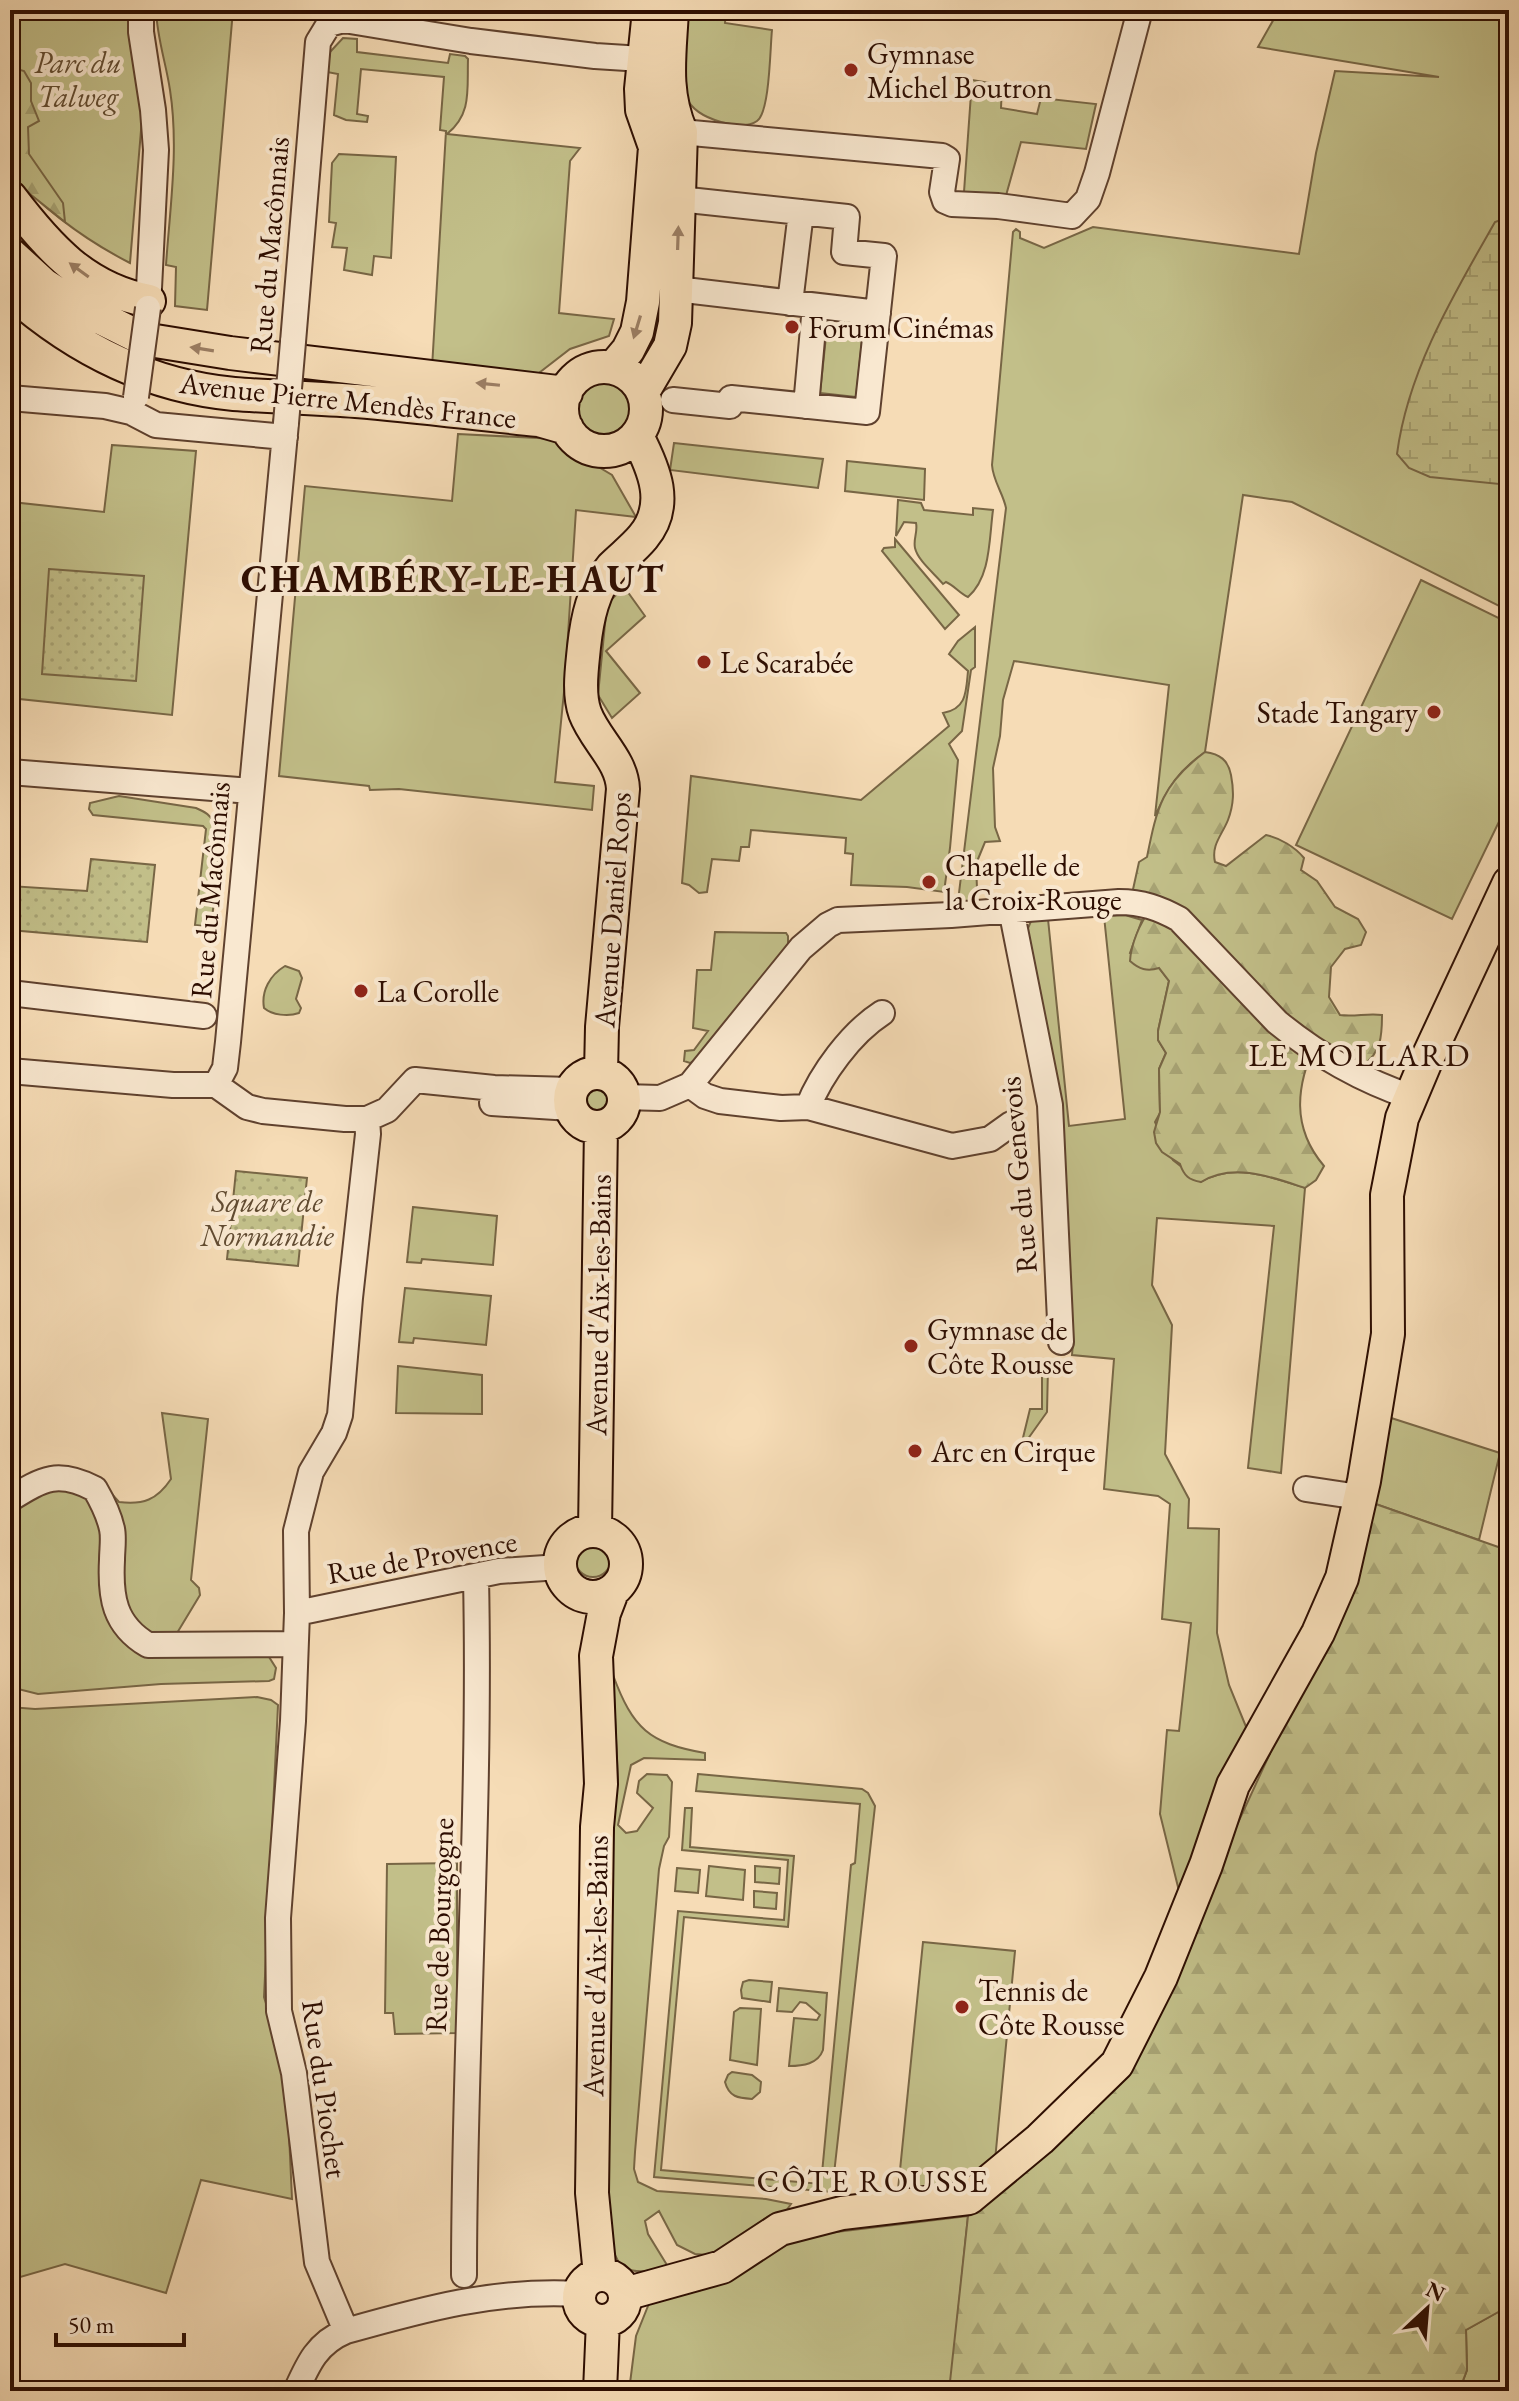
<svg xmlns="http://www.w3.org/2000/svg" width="1519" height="2401" font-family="'EB Garamond',serif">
<defs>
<pattern id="forest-firs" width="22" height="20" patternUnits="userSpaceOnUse" patternTransform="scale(2)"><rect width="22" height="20" fill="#c2bf89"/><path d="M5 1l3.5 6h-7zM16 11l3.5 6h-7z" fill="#a7a374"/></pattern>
<pattern id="wetland-marsh" width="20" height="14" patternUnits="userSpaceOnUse" patternTransform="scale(2)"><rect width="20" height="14" fill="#c2bf89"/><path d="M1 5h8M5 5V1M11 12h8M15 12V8" fill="none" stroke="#a7a374"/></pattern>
<pattern id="garden-dots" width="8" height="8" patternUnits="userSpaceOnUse" patternTransform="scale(2)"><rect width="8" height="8" fill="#c2bf89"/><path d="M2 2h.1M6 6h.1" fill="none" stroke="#a7a374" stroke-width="1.8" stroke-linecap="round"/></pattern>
</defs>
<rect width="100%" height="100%" fill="#f6dcb6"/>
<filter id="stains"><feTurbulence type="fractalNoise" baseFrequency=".0025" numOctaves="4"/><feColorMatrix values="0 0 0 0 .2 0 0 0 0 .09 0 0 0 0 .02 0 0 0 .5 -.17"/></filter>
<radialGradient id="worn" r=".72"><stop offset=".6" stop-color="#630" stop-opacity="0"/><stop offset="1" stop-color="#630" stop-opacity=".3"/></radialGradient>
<path fill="#c2bf89" stroke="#786645" stroke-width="2" d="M10,10H151L130,263C85,240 45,210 10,173Z
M156,10H233L207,310L175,306L176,267L166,265C170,207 179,148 170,90C166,63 157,38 156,10Z
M687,10H726L725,23L772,30C770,48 770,112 757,121C747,128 732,125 721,122C707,118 692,111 686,97C678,77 686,33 687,10Z
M1279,10H1509V611L1292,502L1243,495L1205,752C1177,772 1169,786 1155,816L1169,685L1014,661L1003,700L1000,736L993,768L995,827L1000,841L985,842L976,864L977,888L972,901L961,902L959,893L1006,508C1003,493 993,481 992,465L1013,232L1016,229L1020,232V238L1044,248L1093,227L1299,254L1316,153L1335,71L1439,77L1258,47Z
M343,38L357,39V52L448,63L450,54L465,56L468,59C467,90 472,114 447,134L580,148L570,161L559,313L614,319L609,336L570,349L535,376L432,368L446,131L440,130L444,77L361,69L357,114L368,116L367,122L346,120L334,115L338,74L327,72L330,52Z
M972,80L1002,85L1001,108L1037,114L1041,98L1096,104L1086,149L1021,142L1005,199L964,192Z
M339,154L396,157L391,258L374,256L372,275L344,270L347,248L332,247L336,223L329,222L332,163Z
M827,327L863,331L856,397L820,393Z
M577 409a27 27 0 1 1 54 0a27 27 0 1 1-54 0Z
M458,434L557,439L570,450L612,475L636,517L576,510L565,682L555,782L594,786L592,810L399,789L370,790L369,786L279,776L305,486L452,501Z
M674,443L823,459L818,488L670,470Z
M112,445L196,451L172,715L10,698V493H12V502L104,512Z
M847,461L925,469L924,500L845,491Z
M898,500L921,503L924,510L973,515V508L993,510C989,539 991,577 968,597C959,593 955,586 946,582L943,584C935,574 918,561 915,548C913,539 918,532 916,523L904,522L896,536Z
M895,539L959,615L945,629L882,551L884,548L895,547Z
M1421,580L1509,623V801L1452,919L1296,845Z
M620,591H627L645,616L606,651L640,693L612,718L598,695L607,604Z
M975,627V667L971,670L962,731L949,744L958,760L950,848L944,892L907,887L851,885L853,854L845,853L846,838L751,830L749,847H741L739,861L712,859L707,892L699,893L689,885L682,883L691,776L861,800L949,726L943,713C967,709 966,691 968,671L949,654L958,641Z
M119,796L196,808C205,812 211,815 215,824C224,843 213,904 211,927L195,925L206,829L203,826L93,815L89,809L90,803Z
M1125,915L1142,920L1130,953L1159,968L1169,981L1158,1031V1040L1166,1053L1159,1069L1160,1113L1155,1122L1173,1160L1201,1182C1233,1162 1272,1177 1305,1188L1281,1473L1248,1468L1274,1226L1157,1218L1152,1285L1172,1325L1165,1454L1189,1499L1188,1528L1219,1529L1217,1633L1229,1685L1249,1734L1180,1895L1160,1814L1167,1730L1179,1731L1191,1623L1162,1619L1170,1504L1158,1496L1104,1489L1114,1359L1072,1355L1073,1343L1069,1342L1026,933L1031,921L1048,919L1069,1126L1125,1119L1104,916Z
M715,932L786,933L788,936V946L695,1060L690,1063L684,1061L685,1051L694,1050L708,1031L693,1028L697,970H711Z
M285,966L299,971L302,978L296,999L301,1008L299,1013C288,1017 272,1015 264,1008C261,991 270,975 285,966Z
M576 1099a20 20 0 1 1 40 0a20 20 0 1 1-40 0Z
M413,1207L497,1216L493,1265L422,1259L421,1263L407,1262Z
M405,1288L491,1296L486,1345L414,1338L413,1343L399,1342Z
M398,1366L482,1375V1414L396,1413Z
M1042,1367H1048L1047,1412L1020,1450L1030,1409H1042Z
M162,1413L208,1419L191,1580L199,1588L200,1595L174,1638L269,1657L276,1668L274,1679L269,1681L161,1684L38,1694L10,1687V1482L34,1474L101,1482L119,1502C143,1505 157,1500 171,1479Z
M1385,1416L1500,1453L1479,1540L1367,1501Z
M575 1559a18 18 0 1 1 36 0a18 18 0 1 1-36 0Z
M613,1675C633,1729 649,1743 705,1753V1760L644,1758L631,1765L618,1825L626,1833L637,1831L653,1808L637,1793L639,1781L647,1774L667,1775L672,1782L669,1837L664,1846L659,1869L635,2152L634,2169L638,2182L657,2191L766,2199L791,2204L786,2211L769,2216L720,2251L708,2255L695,2254L677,2245L659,2211L645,2221L648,2234L667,2265C651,2272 638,2274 621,2267L612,2249L607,2209L609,1829L618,1781Z
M257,1697L271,1700L278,1705L264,1997L280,2048L287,2090L292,2199L201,2180L166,2293L65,2264L10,2280V1707L35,1709Z
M698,1774L862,1789L868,1793L875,1806L832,2192L654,2177L678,1911L784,1920L788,1860L682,1850L685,1808H692L690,1847L794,1856L788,1927L684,1917L661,2170L821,2184L851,1865L855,1863L860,1804L696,1791Z
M457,1863V2033L395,2034L393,2013H385L387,1864Z
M709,1866L745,1870L743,1900L706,1896Z
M755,1866L780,1868L779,1884L755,1882Z
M677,1868L700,1870L698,1893L675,1891Z
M754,1891L777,1893L776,1909L754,1907Z
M923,1942L1015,1951L994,2171L971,2187L898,2190Z
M749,1980L772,1982L770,2002L742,1998L741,1990L743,1982Z
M779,1988L827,1993L823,2050C818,2064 803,2066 789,2066L794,2018L817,2020L820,2015L806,2003L800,2002L792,2012L777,2011Z
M740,2008L761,2009L757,2065L730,2060L734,2012Z
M732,2072L752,2075L761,2082L760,2092L752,2099C738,2098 729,2097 725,2082L728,2075Z
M968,2216L950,2391H629L636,2336L650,2301L763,2257L803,2236Z
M1509,2306V2391H1459L1467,2370L1466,2330Z"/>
<path fill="url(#forest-firs)" stroke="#786645" stroke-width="2" d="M10,67L24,71L31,83V101L39,121L28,127L29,154L63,203L65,222L30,194L10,173Z
M1205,752C1220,754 1228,760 1231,775C1234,791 1234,804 1228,820C1222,835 1211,845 1215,862L1226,866L1266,835C1280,838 1295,847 1304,858L1301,870L1317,881L1335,907L1358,919L1366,932L1361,945L1345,949L1331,967L1329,997L1340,1015C1355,1017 1367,1013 1382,1015C1382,1036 1381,1053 1363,1065L1316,1042C1296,1086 1291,1127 1324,1166L1316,1180L1305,1188C1272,1177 1233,1162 1201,1182C1189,1180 1184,1176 1180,1164L1162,1152L1156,1143L1154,1132L1160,1112L1159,1069L1166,1053L1158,1040V1031L1169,981L1159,968C1147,972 1139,969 1130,961C1131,944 1140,923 1150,910L1132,894L1139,862L1147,857C1157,807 1162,784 1205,752Z
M1367,1501L1504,1549L1509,1543V2306L1466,2330L1467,2370L1459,2391H949L968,2216L1119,2081L1355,1569Z"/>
<path fill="url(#wetland-marsh)" stroke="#786645" stroke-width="2" d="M1509,217V485L1430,477L1409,468L1397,454C1408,370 1454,294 1495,222Z"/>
<path fill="url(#garden-dots)" stroke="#786645" stroke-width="2" d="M49,569L144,576L136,681L42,674Z
M91,859L155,865L147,942L10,930V886L87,891Z
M236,1171L307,1178L298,1266L227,1259Z"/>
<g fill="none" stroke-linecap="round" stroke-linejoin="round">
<g stroke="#5f412e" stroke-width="28">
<path id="minor" d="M141,10V32L153,110L156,150L148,308
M668,139L681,132L942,156L947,159L942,192L945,201L952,204L998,206L1072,216L1088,199L1097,173L1140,10
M676,289L878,313
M790,303L801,212
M293,342L318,42L329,24L344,20L471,41L595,56L658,60
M10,398L105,406L131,412L156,425L285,437
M673,400L730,406L731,398L867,412L884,256L844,252L847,217L679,199
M806,406L815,306
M10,772L251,791
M1011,909L1050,1105L1061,1342
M10,993L204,1016
M10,1071L173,1085H216L247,1107L263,1111L345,1119H367L387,1110L415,1080L494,1088L571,1090
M216,1085L225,1068L228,1042L286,423
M690,1085L705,1096L720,1101L781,1108L808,1107L952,1146L990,1139L1011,1124
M623,1097L660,1098L690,1085L801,948L828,925L838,920L951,915L1119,902C1142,902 1159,908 1179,919L1277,1022C1317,1055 1361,1080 1411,1097
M492,1103L571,1108
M808,1107C821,1074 851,1033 882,1013
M1306,1489L1359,1497
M10,1499C44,1478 58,1470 95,1489C102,1501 109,1515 112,1529C114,1538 112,1550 112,1560C110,1597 114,1625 148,1645L294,1644
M297,1613L499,1571L560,1567
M464,2275C464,2043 481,1810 476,1578
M346,2331L317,2262L294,2073L279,2011L278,1918L293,1721L297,1613L296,1531L311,1472L334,1433L340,1415L350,1298L368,1134L367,1119
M296,2391C308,2364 317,2343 346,2331C424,2309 496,2289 579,2294"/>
</g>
<g stroke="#2d0d01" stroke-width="36">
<path id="major" d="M10,197C48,247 85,289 149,301
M10,254L44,285L75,305L143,339L230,353L566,393
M10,291C74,348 148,386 234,394C275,397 316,398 356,401C417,406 478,414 539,420L567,428
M562 409a42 42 0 1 1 84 0a42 42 0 1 1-84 0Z
M613,368L628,350L637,332L643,302L655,147L642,110L641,89L649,10
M643,392L670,346L675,323L681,132C663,90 670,54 672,10
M601,1073L602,1027L623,789C622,760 595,740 585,713C578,693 582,668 584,647C587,619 593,589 612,567C622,557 634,548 643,537C670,505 654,469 637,436
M570 1100a27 27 0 1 1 54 0a27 27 0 1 1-54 0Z
M560 1564a33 33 0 1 1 66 0a33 33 0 1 1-66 0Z
M595,1531L601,1127
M579 2298a23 23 0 1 1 46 0a23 23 0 1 1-46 0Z
M600,2275L592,2193L597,1827L601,1784L596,1656L604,1613L612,1592
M625,2294L722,2267L780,2229L842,2213L969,2198L1040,2139L1117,2064L1161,1977L1206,1865L1233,1785L1318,1633L1342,1578L1364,1481L1388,1334L1387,1195L1402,1118L1426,1061L1509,883
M600,2391L603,2321"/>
</g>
<use href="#minor" stroke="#f9e8d0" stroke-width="24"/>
<use href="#major" stroke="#f6dcb6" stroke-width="32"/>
<g stroke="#5f412e" stroke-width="28" stroke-linecap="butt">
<path id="minor-bridge" d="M136,397L148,308
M286,423L293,342"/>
</g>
<use href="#minor-bridge" stroke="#f9e8d0" stroke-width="24"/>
</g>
<defs><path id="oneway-solid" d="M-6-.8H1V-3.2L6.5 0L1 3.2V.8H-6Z" transform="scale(2)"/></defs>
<g fill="#9c7f65">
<use href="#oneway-solid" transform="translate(678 238) rotate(-88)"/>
<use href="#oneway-solid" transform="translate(79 270) rotate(-144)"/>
<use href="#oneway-solid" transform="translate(637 327) rotate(107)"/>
<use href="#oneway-solid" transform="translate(202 349) rotate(-171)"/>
<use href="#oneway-solid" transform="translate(488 384) rotate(-174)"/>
</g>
<g fill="#8f2418" stroke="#f9e8d0" stroke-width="3">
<circle cx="851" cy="70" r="8"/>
<circle cx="792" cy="327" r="8"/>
<circle cx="704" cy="662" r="8"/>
<circle cx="1434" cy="712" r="8"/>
<circle cx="929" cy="882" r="8"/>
<circle cx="361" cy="991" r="8"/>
<circle cx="911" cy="1346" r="8"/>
<circle cx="915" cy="1451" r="8"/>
<circle cx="962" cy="2007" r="8"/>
</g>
<g text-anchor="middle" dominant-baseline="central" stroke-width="8" stroke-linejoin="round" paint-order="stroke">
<g font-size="30" fill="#2d0d01" stroke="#f9e8d0" text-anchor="start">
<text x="867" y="53">Gymnase<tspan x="867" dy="34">Michel Boutron</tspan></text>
<text x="808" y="327">Forum Cinémas</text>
<text x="720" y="662">Le Scarabée</text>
<text x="1418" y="712" text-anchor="end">Stade Tangary</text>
<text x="945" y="865">Chapelle de<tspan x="945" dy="34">la Croix-Rouge</tspan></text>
<text x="377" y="991">La Corolle</text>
<text x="927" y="1329">Gymnase de<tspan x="927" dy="34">Côte Rousse</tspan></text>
<text x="931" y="1451">Arc en Cirque</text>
<text x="978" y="1990">Tennis de<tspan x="978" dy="34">Côte Rousse</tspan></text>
</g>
<g font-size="30" font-style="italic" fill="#614b31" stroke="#f9e8d0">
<text x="78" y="62">Parc du<tspan x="78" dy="34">Talweg</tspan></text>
<text x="267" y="1201">Square de<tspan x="267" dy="34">Normandie</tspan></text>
</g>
<g font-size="30" fill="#2d0d01" stroke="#f9e8d0">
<text transform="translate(269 245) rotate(-85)">Rue du Macônnais</text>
<text transform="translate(348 400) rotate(6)">Avenue Pierre Mendès France</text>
<text transform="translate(210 890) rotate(-85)">Rue du Macônnais</text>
<text transform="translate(612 910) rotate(-86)">Avenue Daniel Rops</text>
<text transform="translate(1018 1175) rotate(-95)">Rue du Genevois</text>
<text transform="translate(598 1305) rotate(-89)">Avenue d'Aix-les-Bains</text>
<text transform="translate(422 1557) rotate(-10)">Rue de Provence</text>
<text transform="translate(439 1925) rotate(-88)">Rue de Bourgogne</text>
<text transform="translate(595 1966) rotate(-89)">Avenue d'Aix-les-Bains</text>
<text transform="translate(325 2089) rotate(82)">Rue du Piochet</text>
</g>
<g font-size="32" letter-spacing="2" fill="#2d0d01" stroke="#f9e8d0">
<text x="1360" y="1055">LE MOLLARD</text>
<text x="873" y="2181">CÔTE ROUSSE</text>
</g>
<g font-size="38" font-weight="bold" letter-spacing="2" fill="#2d0d01" stroke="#f9e8d0">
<text x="453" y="578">CHAMBÉRY-LE-HAUT</text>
</g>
</g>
<rect width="1519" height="2401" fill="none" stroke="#f6dcb6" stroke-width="40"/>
<rect x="12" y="12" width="1495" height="2377" fill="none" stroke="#2d0d01" stroke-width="4"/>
<rect x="20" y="20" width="1479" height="2361" fill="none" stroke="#2d0d01" stroke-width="2"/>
<g transform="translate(1427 2309) rotate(26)" stroke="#f9e8d0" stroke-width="6" paint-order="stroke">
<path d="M0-6L14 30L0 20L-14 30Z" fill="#2d0d01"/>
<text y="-12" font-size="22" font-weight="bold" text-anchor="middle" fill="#2d0d01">N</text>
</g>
<path d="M56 2333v12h128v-12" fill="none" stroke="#2d0d01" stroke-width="4"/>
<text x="68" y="2333" font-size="24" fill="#2d0d01" stroke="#f9e8d0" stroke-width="6" paint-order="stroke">50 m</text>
<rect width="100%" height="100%" filter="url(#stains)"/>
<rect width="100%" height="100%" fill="url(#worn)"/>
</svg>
